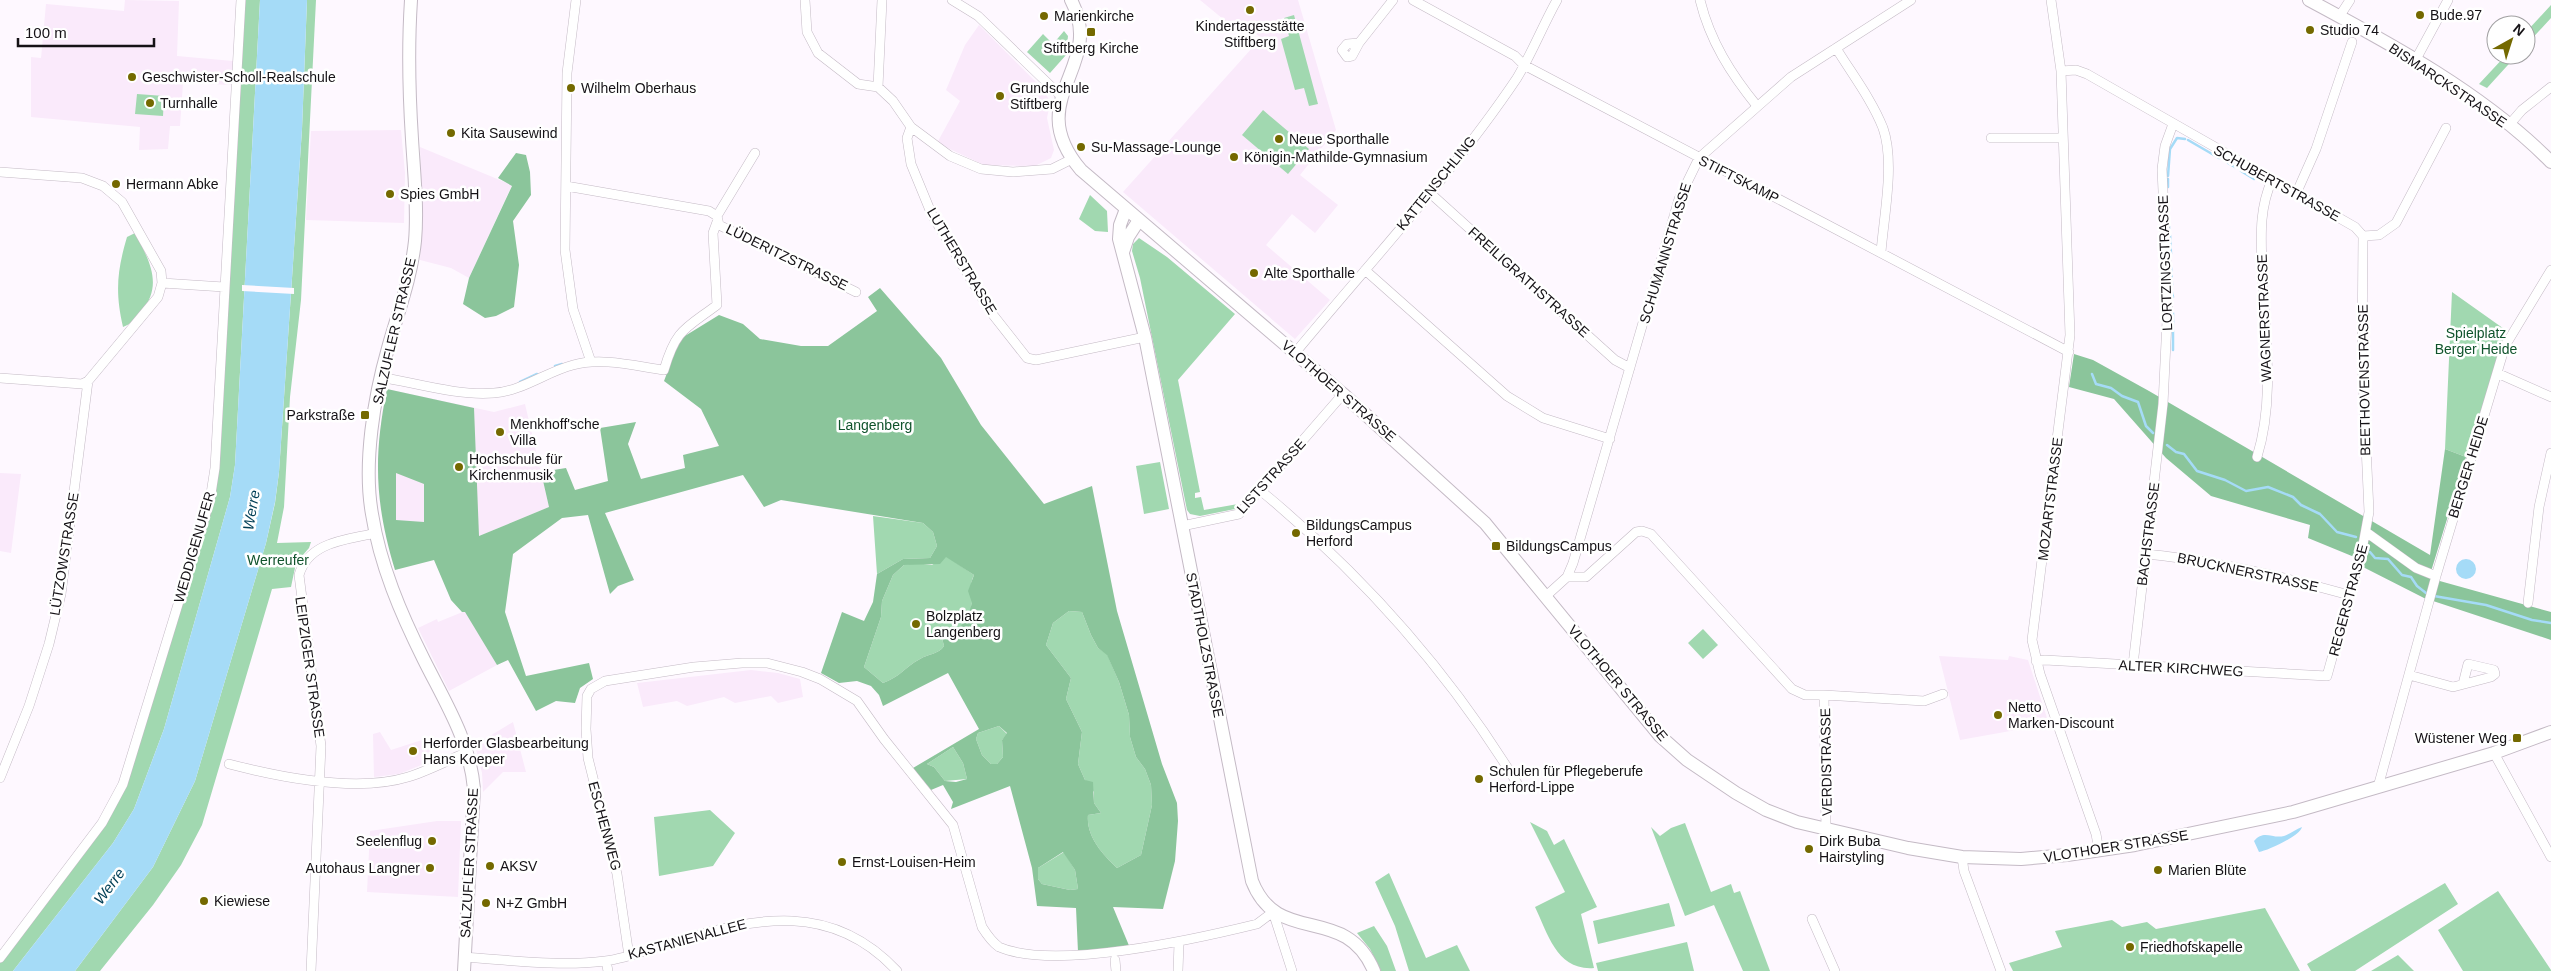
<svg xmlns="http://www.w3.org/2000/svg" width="2551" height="971" font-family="Arial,sans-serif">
<rect width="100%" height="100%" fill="#fef8ff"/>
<path fill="#faeafb" d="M125,0L179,1L177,56L233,61L231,85L183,83L180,126H170L168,149L139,150L140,127L31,117V57L41,58L46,4L124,11Z
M1200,0H1298L1336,130L1300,175L1338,205L1315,233L1292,214L1266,245L1330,300L1295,339L1123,192L1261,38L1240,21L1234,28Z
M979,25L1045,91L1050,103L1047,118L1054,150L1051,158L1035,166L984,165L937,143L960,101L946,90L965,45Z
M401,130L405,173L404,223L306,220L311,131Z
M420,147L512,185L469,278L451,268L420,260L422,217Z
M387,389L494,412L525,404L549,507L479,536L392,526L378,461L382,412Z
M0,473L21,474L11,553L0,551Z
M465,611L497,665L449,691L418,628L437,619L438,622Z
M1939,656L2008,660L2009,656L2028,660L2049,724L1960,740Z
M751,670L778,673L800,679L803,697L778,703L771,696L735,703L724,697L687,706L677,701L643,707L637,683Z
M513,722L526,772H503L483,792L482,773L475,745Z
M380,732L391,750L425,739L434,760L399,774L374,777L373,734Z
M437,821H461L458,897L367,892L370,831Z"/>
<path fill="#a1d8b0" d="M245,0H260L235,465L230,497L164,729L134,809L113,843L13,971H0V963L109,818L212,500Z
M307,0H316L301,300L290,397L284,507L277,543L311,542L309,548L296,563L291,587L272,589L202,825L181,865L153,905L100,971H75L153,867L195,781L266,543L275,503L279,472L302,129Z
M2551,5V18L2526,45V32Z
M1294,15L1318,104L1309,106L1304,88L1295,90L1281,39L1289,36L1284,18Z
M1064,31L1068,36L1066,55L1050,73L1027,52L1043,34L1053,44Z
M2506,55H2517L2487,88L2479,84Z
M137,94L164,96L163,116L135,114Z
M1263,110L1309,149L1288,174L1242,135Z
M1090,195L1107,211L1108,232L1095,231L1079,219Z
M135,233C149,260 164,285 141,312C135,319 131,324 123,327C115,292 117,271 127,237Z
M1139,238L1167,257L1235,314L1178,380L1200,492L1195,493V498L1201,497L1204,510L1238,504L1235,509L1200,516L1190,514L1187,510L1140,278L1132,251L1133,244Z
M2452,292L2507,331L2466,457L2445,449Z
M1160,462L1169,509L1144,514L1136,466Z
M873,516L923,523L933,532L937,546L930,558L903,559L877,574Z
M946,556L974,575C969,585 972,591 972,602C971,620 958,632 942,638L944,646C939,654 928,654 920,659C905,667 900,677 883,683L864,667L881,617L882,601L893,575L904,565L915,563L932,565Z
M1069,611L1082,612L1091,635L1098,648L1107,654L1119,682L1129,715L1130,737L1136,757L1145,769L1151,785L1152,805L1141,855L1117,868C1102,854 1086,836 1088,815L1101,813L1094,803V792L1085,780L1078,764L1082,732L1066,699L1071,678L1046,645L1053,623Z
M1703,629L1718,645L1703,659L1688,643Z
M999,726L1007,734L1002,740L1003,757L997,764H991L982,755L976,739L978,733Z
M953,747L963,763L967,779L945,781L934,767L927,764Z
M710,810L735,833L713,866L659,876L654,817Z
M1530,822L1547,831L1554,845L1564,839L1597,907L1581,914L1594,968C1557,971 1548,934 1535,907L1565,892Z
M1685,823L1711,892L1731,884L1734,893L1740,891L1770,971H1743L1714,905L1685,916L1651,827L1660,836L1671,828Z
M1064,852L1075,870L1078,889L1070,890L1042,884L1038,879V868Z
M1389,873L1426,958L1457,945L1470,971H1409L1395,926L1375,882Z
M2445,883L2458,904L2355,971H2311L2307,964Z
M2498,891L2551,970V971H2463L2438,930Z
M1669,903L1675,926L1598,944L1593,921Z
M2265,908L2300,971H2013L2009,963L2062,947L2055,931L2112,920L2122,927L2147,922L2156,929Z
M1374,926L1387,946L1396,971H1381L1370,949L1357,933Z
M1687,942L1694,971H1598L1596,963Z
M2398,955L2414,971H2371Z"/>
<path fill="#8bc59b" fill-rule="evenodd" d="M516,153L526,155L530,172L531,195L513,221L519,265L514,307L496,316L485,318L463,304L469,278L512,186L498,178Z
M880,288L941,358L981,425L1044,504L1092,486L1117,611L1162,764L1177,803L1178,821L1175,861L1163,909L1113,907L1130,948L1078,952L1076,908L1037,906L1032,868L1010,786L951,809L953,802L943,785L931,790L913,768L979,729L948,673L883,706L879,695L871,686L857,681L839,683L821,673L842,612L864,621L873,602L877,574L903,559L930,558L937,546L933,532L923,523L781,500L764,507L743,475L605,513L634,580L618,586L610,594L588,515L562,518L513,554L505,612L526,676L589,663L593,679L580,688L575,703L556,701L536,711L508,660L497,665L465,612H462L451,600L434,560L395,570C375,504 373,457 387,389L474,408L479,536L549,507L541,472L566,468L575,490L608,481L600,428L636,422L628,444L641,479L685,468L683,455L719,446L701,409L664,381L680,339L719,315L743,324L760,339L801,346H828L877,311L868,297ZM396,473L424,484V522L396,520ZM946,557L974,575L968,591L972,603C967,621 960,631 942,638L944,646C939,654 928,654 920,659C905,667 900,677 883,683L864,667L881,617L882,601L893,575L904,565L940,564ZM1069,611L1082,612L1091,635L1098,648L1107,655L1119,682L1129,715L1130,737L1136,757L1145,769L1151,785L1152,805L1141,855L1117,868C1102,854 1086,836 1088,815L1101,813L1094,803L1093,782L1085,780L1078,764L1082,732L1066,699L1071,678L1046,645L1053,623ZM999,726L1007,733L1002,740L1003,757L997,764H991L982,755L976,739L978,733ZM953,747L963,763L967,779L956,782L945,781L934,767L927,764ZM1063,852L1075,870L1078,889L1070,890L1042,884L1038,879V868Z
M2074,354L2093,360L2149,391L2430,555L2445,449L2466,457L2429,578L2551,612V640L2424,598L2363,567L2364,561L2308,538L2310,525L2211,496L2166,458L2114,399L2069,387Z"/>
<path fill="#a5dbf7" d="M260,0H307L302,129L279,472L275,502L266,543L195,781L153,867L75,971H13L113,843L134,809L164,729L230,497L235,465Z
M2456 569a10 10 0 1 1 20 0a10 10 0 1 1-20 0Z
M2302,827C2300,836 2267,851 2259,852L2254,841C2264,829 2272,839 2284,836C2290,834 2296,829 2302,827Z"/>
<path fill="#fef8ff" d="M242,285L294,288V294L242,291Z"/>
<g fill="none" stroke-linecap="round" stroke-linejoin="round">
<path stroke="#a5dbf7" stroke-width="2.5" d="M2188,140L2219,158
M2228,163L2235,167
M2241,171L2254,179
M2168,176L2170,149L2177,138L2185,139
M2168,187V179
M2169,222V230
M2170,235L2171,254
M2171,267L2172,285
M2172,292L2173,297
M2173,350V313
M555,366L562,364
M2092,374L2096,384L2111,388L2122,396L2138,402L2146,426L2153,433
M520,382L537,374
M2167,445L2176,452L2184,454L2197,471L2225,480L2246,491L2268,487L2293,497L2301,505L2320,514L2337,532L2356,537
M2370,552L2375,558L2388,559L2402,575L2411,577L2417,586L2426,593
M2434,596L2486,605L2532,620L2551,623"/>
<g stroke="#c4bac5" stroke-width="10">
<path id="street" d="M576,0L567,73L565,250L573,309L591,362
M805,0L807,32L818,53L858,84L878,87L893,101L911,127L950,156L981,169L1013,172L1052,169L1072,159
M952,0L978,16L1061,96
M1413,0L1515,56L1524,65L2069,352
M1700,0C1710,41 1731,74 1757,106
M2051,0L2061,71L2070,335L2032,640L2040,674L2096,834L2099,851
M2339,17L2350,0
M1359,43L1347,44L1342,50L1347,57L1352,56L1359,43L1393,0
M1836,48C1852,74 1872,100 1883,128C1895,162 1884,215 1881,252
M2415,61L2448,0
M2061,71L2076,70L2087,74L2355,227L2363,236L2379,235L2396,223L2446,128
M878,87L882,0
M2509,125L2522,110L2551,87
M911,127L907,138L911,164L932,215L990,311L1027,358L1036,360L1145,337
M1991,138H2063
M0,172L82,178L103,186L122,202L161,271L162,283L158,297L88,381L82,384L0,378
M566,186L709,211L717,216L719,225L856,292
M1430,193L1615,360L1630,368
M2296,194L2316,149L2352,42
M717,216L755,153
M1365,270L1507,396L1543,418L1610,439
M162,283L224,287
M1295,353C1370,262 1451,176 1517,78C1532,53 1543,25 1557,0
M2497,373L2551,397
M380,377C416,383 457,396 494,393C522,391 546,372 573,365C601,357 635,366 664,370C676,329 685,329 717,305L713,233L717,222
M2257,457C2276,396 2264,330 2262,267C2261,236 2259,209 2272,180
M1261,491C1363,575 1451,674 1520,788
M1182,526L1239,514L1343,394
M2366,532L2416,568L2436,576
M2146,554C2215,561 2282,576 2349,595
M1567,577H1586L1636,532L1642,531L1651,534L1792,689L1805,695H1824
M1546,596L1567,577L1573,563L1679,199L1699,158L1791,77L1911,0
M2528,603L2539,507L2551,453
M2036,661L2045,660L2327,676L2362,550L2369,512L2362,357L2363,236
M2133,665L2163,404L2168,300L2162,169L2165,146L2173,124
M2409,675L2453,687L2491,677L2495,674L2494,670L2468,664L2463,684
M2494,753L2551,857
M229,764C279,777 356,793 408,777C428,771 448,760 468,752
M0,778L29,706L49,644L61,594L88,381
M2378,787L2436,576L2505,346L2551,270
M1826,830L1824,695L1924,701L1943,694
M1962,857L1964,871L2001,971
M1273,912L1292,971
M1812,919L1835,971
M629,956L617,874L588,758L586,729L587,696L591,689L605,681L694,667L742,663H767L802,672L820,679L857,701L884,739L953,825L982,927C987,935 992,942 999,947C1054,971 1196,939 1257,924L1273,912
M464,957C510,960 559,967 605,961C628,958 652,948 674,942C756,917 832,901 897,971
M0,958L102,823L123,784L210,500L215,468L241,0
M1115,960L1116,971
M606,961L608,971
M311,971L321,746L299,575C309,541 347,540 376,533
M1178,971L1179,943"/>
</g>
<g stroke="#c4bac5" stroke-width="14">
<path id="secondary" d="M411,0C408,46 409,93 412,139C414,173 418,208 415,241C411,279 398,312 388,348C374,397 363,464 372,514C380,565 401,614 424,660C445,702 470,741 474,789L464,971
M1071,0C1107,68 1020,98 1081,170L1343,394L1485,523L1660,736L1687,760L1736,793L1766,810L1797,822L1908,848L1962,857L2021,859L2067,855L2135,845L2293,812L2494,753L2551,732
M2309,0C2393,45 2484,94 2551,162
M1126,209L1120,225L1119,239L1145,337L1252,881C1278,948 1345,902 1374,971
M1123,252L1128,237L1139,220"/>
</g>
<use href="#street" stroke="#fff" stroke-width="9"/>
<use href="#secondary" stroke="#fff" stroke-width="12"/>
</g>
<g fill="#746900" stroke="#fff" stroke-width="2">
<circle cx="1250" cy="10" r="5"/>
<circle cx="2420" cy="15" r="5"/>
<circle cx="1044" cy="16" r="5"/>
<circle cx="2310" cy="30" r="5"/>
<rect x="1086" y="27" width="10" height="10" rx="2.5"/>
<circle cx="132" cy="77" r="5"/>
<circle cx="571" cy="88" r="5"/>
<circle cx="1000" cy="96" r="5"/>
<circle cx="150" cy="103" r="5"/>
<circle cx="451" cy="133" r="5"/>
<circle cx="1279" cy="139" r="5"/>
<circle cx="1081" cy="147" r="5"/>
<circle cx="1234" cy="157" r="5"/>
<circle cx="116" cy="184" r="5"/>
<circle cx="390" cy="194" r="5"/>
<circle cx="1254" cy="273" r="5"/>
<rect x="360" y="410" width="10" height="10" rx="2.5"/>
<circle cx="500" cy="432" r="5"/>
<circle cx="459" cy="467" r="5"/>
<circle cx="1296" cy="533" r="5"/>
<rect x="1491" y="541" width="10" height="10" rx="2.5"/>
<circle cx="916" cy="624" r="5"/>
<circle cx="1998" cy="715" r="5"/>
<rect x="2512" y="733" width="10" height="10" rx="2.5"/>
<circle cx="413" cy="751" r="5"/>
<circle cx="1479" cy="779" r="5"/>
<circle cx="432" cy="841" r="5"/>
<circle cx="1809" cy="849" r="5"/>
<circle cx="842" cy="862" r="5"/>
<circle cx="490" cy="866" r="5"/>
<circle cx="430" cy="868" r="5"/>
<circle cx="2158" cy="870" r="5"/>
<circle cx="204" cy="901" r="5"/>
<circle cx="486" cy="903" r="5"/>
<circle cx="2130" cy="947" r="5"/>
</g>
<g text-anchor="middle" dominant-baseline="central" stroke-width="5" stroke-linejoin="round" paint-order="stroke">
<g font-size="14" fill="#151216" stroke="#fff" text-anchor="start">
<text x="2430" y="15">Bude.97</text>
<text x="1054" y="16">Marienkirche</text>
<text x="1250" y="26" text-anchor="middle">Kindertagesstätte<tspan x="1250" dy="16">Stiftberg</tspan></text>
<text x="2320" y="30">Studio 74</text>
<text x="1091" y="48" text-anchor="middle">Stiftberg Kirche</text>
<text x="142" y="77">Geschwister-Scholl-Realschule</text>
<text x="581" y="88">Wilhelm Oberhaus</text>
<text x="1010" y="88">Grundschule<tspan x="1010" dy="16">Stiftberg</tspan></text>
<text x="160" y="103">Turnhalle</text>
<text x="461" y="133">Kita Sausewind</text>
<text x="1289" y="139">Neue Sporthalle</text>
<text x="1091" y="147">Su-Massage-Lounge</text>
<text x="1244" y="157">Königin-Mathilde-Gymnasium</text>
<text x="126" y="184">Hermann Abke</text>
<text x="400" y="194">Spies GmbH</text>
<text x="1264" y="273">Alte Sporthalle</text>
<text x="355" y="415" text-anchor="end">Parkstraße</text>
<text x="510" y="424">Menkhoff'sche<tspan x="510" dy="16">Villa</tspan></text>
<text x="469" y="459">Hochschule für<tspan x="469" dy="16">Kirchenmusik</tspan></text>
<text x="1306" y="525">BildungsCampus<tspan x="1306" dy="16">Herford</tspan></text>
<text x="1506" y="546">BildungsCampus</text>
<text x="926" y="616">Bolzplatz<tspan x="926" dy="16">Langenberg</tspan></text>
<text x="2008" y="707">Netto<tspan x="2008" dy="16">Marken-Discount</tspan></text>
<text x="2507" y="738" text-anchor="end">Wüstener Weg</text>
<text x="423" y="743">Herforder Glasbearbeitung<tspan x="423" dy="16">Hans Koeper</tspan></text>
<text x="1489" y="771">Schulen für Pflegeberufe<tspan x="1489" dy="16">Herford-Lippe</tspan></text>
<text x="422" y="841" text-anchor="end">Seelenflug</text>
<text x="1819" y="841">Dirk Buba<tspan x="1819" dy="16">Hairstyling</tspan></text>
<text x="852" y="862">Ernst-Louisen-Heim</text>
<text x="500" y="866">AKSV</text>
<text x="420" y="868" text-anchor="end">Autohaus Langner</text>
<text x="2168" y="870">Marien Blüte</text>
<text x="214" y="901">Kiewiese</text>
<text x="496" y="903">N+Z GmbH</text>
<text x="2140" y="947">Friedhofskapelle</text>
</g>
<g font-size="14" fill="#151216" stroke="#fff">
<text transform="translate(2448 85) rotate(34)">BISMARCKSTRASSE</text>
<text transform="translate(1739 179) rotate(27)">STIFTSKAMP</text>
<text transform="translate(1436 183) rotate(-51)">KATTENSCHLING</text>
<text transform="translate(2277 183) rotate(29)">SCHUBERTSTRASSE</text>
<text transform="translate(1665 253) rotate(-73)">SCHUMANNSTRASSE</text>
<text transform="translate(787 257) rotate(26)">LÜDERITZSTRASSE</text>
<text transform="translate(962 261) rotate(59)">LUTHERSTRASSE</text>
<text transform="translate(2165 263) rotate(-92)">LORTZINGSTRASSE</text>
<text transform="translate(1529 282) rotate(42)">FREILIGRATHSTRASSE</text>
<text transform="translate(2264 318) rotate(-92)">WAGNERSTRASSE</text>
<text transform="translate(394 331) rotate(-77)">SALZUFLER STRASSE</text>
<text transform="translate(2364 380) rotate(-91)">BEETHOVENSTRASSE</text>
<text transform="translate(1339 391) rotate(41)">VLOTHOER STRASSE</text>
<text transform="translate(2468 467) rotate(-73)">BERGER HEIDE</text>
<text transform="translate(1271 476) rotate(-48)">LISTSTRASSE</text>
<text transform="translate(2050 499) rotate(-83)">MOZARTSTRASSE</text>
<text transform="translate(2148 534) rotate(-83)">BACHSTRASSE</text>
<text transform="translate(194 547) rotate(-74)">WEDDIGENUFER</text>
<text transform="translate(64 554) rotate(-81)">LÜTZOWSTRASSE</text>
<text transform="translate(2248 572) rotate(12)">BRUCKNERSTRASSE</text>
<text transform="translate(2348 600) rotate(-75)">REGERSTRASSE</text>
<text transform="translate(1205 645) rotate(79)">STADTHOLZSTRASSE</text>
<text transform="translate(310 667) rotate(82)">LEIPZIGER STRASSE</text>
<text transform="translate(2181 668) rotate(3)">ALTER KIRCHWEG</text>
<text transform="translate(1618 683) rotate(50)">VLOTHOER STRASSE</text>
<text transform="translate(1826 762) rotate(-91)">VERDISTRASSE</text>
<text transform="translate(605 826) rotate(75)">ESCHENWEG</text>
<text transform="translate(2116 846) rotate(-9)">VLOTHOER STRASSE</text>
<text transform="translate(469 863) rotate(-87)">SALZUFLER STRASSE</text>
<text transform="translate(687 939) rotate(-15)">KASTANIENALLEE</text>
</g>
<g font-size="14" fill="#10532c" stroke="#fff">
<text x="2476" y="333">Spielplatz<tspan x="2476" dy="16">Berger Heide</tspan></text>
<text x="875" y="425">Langenberg</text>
<text x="278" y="560">Werreufer</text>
</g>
<g font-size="15" font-style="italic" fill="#023f56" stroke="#fff">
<text transform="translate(251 510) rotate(-80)">Werre</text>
<text transform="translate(109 886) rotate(-53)">Werre</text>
</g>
</g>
<g transform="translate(2511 40) rotate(39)"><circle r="24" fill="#ffffff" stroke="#a1a0a2"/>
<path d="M0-4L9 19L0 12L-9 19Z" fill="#746900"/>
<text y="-8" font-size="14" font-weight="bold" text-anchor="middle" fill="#151216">N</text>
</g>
<path d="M18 38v8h136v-8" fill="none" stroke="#151216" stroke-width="2.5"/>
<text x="25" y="38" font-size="15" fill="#151216" stroke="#ffffff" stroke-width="4" paint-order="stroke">100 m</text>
</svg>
